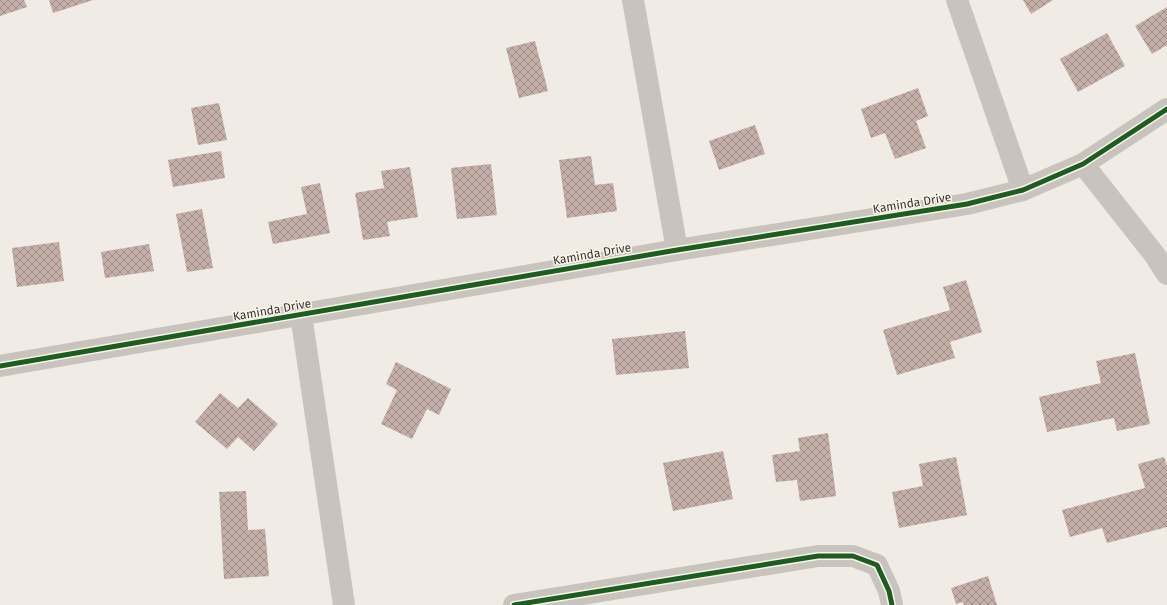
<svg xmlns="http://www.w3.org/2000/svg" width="1167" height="605" font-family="'Fira Sans',sans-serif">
<defs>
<pattern id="building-cross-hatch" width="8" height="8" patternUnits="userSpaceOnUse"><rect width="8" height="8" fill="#c3afa7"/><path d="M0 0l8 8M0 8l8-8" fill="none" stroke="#a08f88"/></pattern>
</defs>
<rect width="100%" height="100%" fill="#f0ebe5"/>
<path fill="url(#building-cross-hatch)" d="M0,0H24L27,7L0,16Z
M49,0H93L53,13Z
M1023,0H1053L1031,14Z
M1167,7V45L1152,54L1135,26Z
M1107,33L1125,66L1078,92L1060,59Z
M535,41L548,91L519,98L506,48Z
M918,88L928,116L916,121L926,148L895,159L885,133L871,138L861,109Z
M219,103L227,140L198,145L191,108Z
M755,125L765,154L719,170L709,141Z
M221,151L225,178L173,187L168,160Z
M591,156L595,185L613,183L617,211L567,218L559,160Z
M491,164L497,215L457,219L451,168Z
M410,167L418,217L387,222L390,236L363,240L355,193L384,188L381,171Z
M320,183L330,233L273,244L268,222L307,214L301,187Z
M202,209L213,268L187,272L176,214Z
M59,242L64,281L17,287L12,248Z
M149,244L154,271L105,278L101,252Z
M966,280L982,332L950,342L955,358L897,375L883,330L950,310L943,287Z
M685,331L689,368L616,375L612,339Z
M1135,353L1150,424L1117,431L1114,418L1047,432L1039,397L1101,383L1096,361Z
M396,362L451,389L439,415L427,409L412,439L381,424L397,390L386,384Z
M220,393L238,408L248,398L278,424L254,451L238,437L227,449L195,422Z
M828,433L836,496L800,501L797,480L776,482L772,455L800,451L798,438Z
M723,451L733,499L673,511L663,463Z
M956,457L967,515L899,528L892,492L923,486L919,464Z
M1164,457L1167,466V527L1107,543L1102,528L1070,537L1062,510L1145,488L1138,464Z
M246,491L248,530L265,529L269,576L224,579L219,492Z
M988,576L997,605H964L963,602L956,604L951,588Z"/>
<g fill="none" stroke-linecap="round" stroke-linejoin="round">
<path stroke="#c9c3be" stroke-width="22" d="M633,0L677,250
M957,0L1023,190
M1083,164L1154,254L1167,274
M301,315L344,605
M0,366L677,250L967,204L1023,190L1083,164L1167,109
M514,605L818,556H853L877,565L889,591L892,605"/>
<g stroke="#fbf5ee" stroke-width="8">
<path id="cycleway" d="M0,366L677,250L967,204L1023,190L1083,164L1167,109
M514,605L818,556H853L877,565L889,591L892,605"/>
</g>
<use href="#cycleway" stroke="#1b5e20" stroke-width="5"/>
</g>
<g text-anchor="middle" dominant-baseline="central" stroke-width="3" stroke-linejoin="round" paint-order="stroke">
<g font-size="12" fill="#3b302b" stroke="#fbf5ee">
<text transform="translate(912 203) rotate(-9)">Kaminda Drive</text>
<text transform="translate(592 254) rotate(-10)">Kaminda Drive</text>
<text transform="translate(272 310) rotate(-10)">Kaminda Drive</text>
</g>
</g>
</svg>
